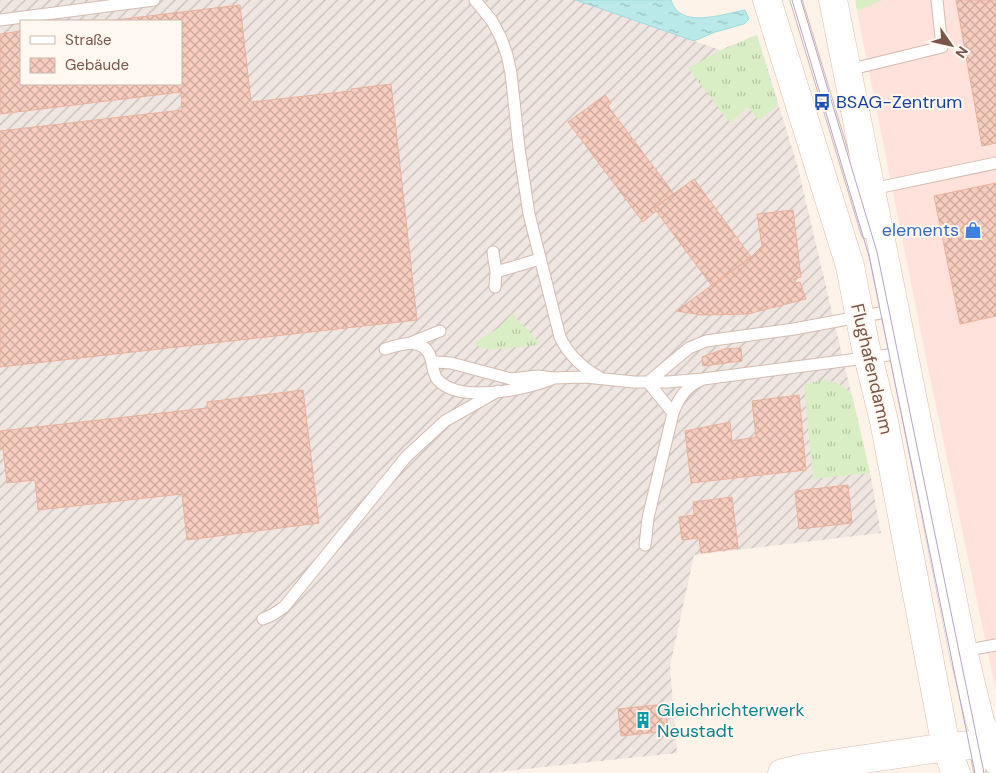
<svg xmlns="http://www.w3.org/2000/svg" width="996" height="773" font-family="'DM Sans',sans-serif">
<defs>
<pattern id="industrial-furrows" width="10" height="10" patternUnits="userSpaceOnUse" patternTransform="scale(1.25)"><rect width="10" height="10" fill="#efe6e2"/><path d="M-1 1l2-2M0 10L10 0M9 11l2-2" fill="none" stroke="#c7bdb9"/></pattern>
<pattern id="grass-tufts" width="24" height="20" patternUnits="userSpaceOnUse" patternTransform="scale(1.25)"><rect width="24" height="20" fill="#daeec5"/><path d="M3 7l-1-3M5 7V3M7 7l1-3M15 17l-1-3M17 17v-4M19 17l1-3" fill="none" stroke="#b6c4a2"/></pattern>
<pattern id="water-ripples" width="26" height="14" patternUnits="userSpaceOnUse" patternTransform="scale(1.25)"><rect width="26" height="14" fill="#bae9ea"/><path d="M2 4q2-2 4 0t4 0M15 11q2-2 4 0t4 0" fill="none" stroke="#9cc0c0"/></pattern>
<pattern id="building-cross-hatch" width="8" height="8" patternUnits="userSpaceOnUse" patternTransform="scale(1.25)"><rect width="8" height="8" fill="#f6cdbe"/><path d="M0 0l8 8M0 8l8-8" fill="none" stroke="#cca99c"/></pattern>
</defs>
<rect width="100%" height="100%" fill="#fef3e8"/>
<path fill="#ffe2dc" d="M880,0H996V691L927,363L857,11Z"/>
<path fill="url(#industrial-furrows)" fill-rule="evenodd" d="M0,0H576L720,50L757,35L797,164L870,473L881,533L694,555L670,666L677,753L488,773H0ZM21,21H181V84H21Z"/>
<path fill="url(#grass-tufts)" d="M855,0H883L857,11Z
M757,35L778,105L759,120L748,107L730,123L688,68L720,51Z
M512,314L539,342L538,345L489,350L475,345L477,341L497,329Z
M825,380C838,382 843,385 852,395L870,473L813,479L804,384Z"/>
<path fill="url(#water-ripples)" stroke="#a0dbdd" d="M576,0H671C679,30 723,14 745,10L749,19L744,24L715,32L694,41Z"/>
<path fill="url(#building-cross-hatch)" stroke="#eab19c" d="M956,0H996V143L982,146Z
M240,5L251,102L351,91V89L391,84L417,320L0,367V131L182,110L181,92L0,114V34L21,31V84H181V21H107Z
M605,95L611,103L608,106L674,194L654,208L656,211L643,222L568,122Z
M694,179L751,257L712,286L654,208Z
M996,183V316L960,324L934,196Z
M793,210L801,277L794,279L795,283L800,282L806,299L748,314L702,315L676,311L751,257L762,246L757,214Z
M741,348L742,361L703,366L702,357L724,349Z
M303,390L319,523L187,540L182,494L38,510L35,480L7,483L3,449H0V431L207,408V402Z
M799,395L806,470L691,483L685,431L730,422L732,441L756,437L752,401Z
M848,485L852,523L799,529L795,491Z
M732,497L738,548L701,553L699,538L682,540L679,517L694,515L693,502Z
M665,704L668,731L621,736L618,709Z"/>
<g fill="none" stroke-linecap="round" stroke-linejoin="round">
<g stroke="#d4bbaf" stroke-width="13">
<path id="lane" d="M475,0L492,21L501,38L507,55L511,73L519,148L529,214L560,337C568,354 583,368 599,377
M796,0L867,233
M0,20L154,0
M848,70L942,47L937,0
M872,189L996,163
M493,252L496,272L540,259
M495,287L496,272
M410,343L440,331
M385,349C401,344 425,336 431,359C433,366 433,375 438,380C460,404 527,389 552,379
M436,362L451,363L511,379L538,376L553,378L585,377L634,382H667L703,379L904,353
M648,382L689,348L706,341L794,329L896,310
M648,382L673,413
M645,545L648,518L673,413C678,399 687,386 701,380
M263,619L272,615L284,607L406,457L445,421L498,391
M963,651L996,645
M974,743L980,773"/>
</g>
<g stroke="#dabcaf" stroke-width="29">
<path id="secondary" d="M767,0L850,266L865,344L884,421L946,747L956,773
M833,0L963,651L980,721L996,760
M782,773L803,768L946,747L996,743"/>
</g>
<use href="#lane" stroke="#fff" stroke-width="11"/>
<use href="#secondary" stroke="#fff" stroke-width="28"/>
<path stroke="#b4a4ca" stroke-width="1" d="M792,0L869,256L975,773
M801,0L877,252L984,773"/>
</g>
<defs>
<g id="bus-bare" transform="scale(1.35)"><path d="M-5-6H5V4H4V6H2V4H-2V6H-4V4H-5ZM-3.5-4V0h7V-4ZM-3.5 1.2v1.5H-2V1.2ZM2 1.2v1.5H3.5V1.2Z" fill="#1a4fb4" stroke="#fff8f0" stroke-width="2.5" paint-order="stroke"/></g>
<g id="shop-bare" transform="scale(1.35)"><path d="M-5-2.5h2.3a2.7 3.5 0 0 1 5.4 0H5L5.5 6h-11ZM-1.5-2.5h3a1.5 2.3 0 0 0-3 0Z" fill="#3f7fe0" stroke="#fff8f0" stroke-width="2.5" paint-order="stroke"/></g>
<g id="building-bare" transform="scale(1.35)"><path d="M-4-6H4V6H1V3H-1V6H-4ZM-2.5-4.3h1.7v1.8h-1.7ZM.8-4.3h1.7v1.8H.8ZM-2.5-1h1.7V.8h-1.7ZM.8-1h1.7V.8H.8Z" fill="#0f9aa8" stroke="#fff8f0" stroke-width="2.5" paint-order="stroke"/></g>
</defs>
<g fill-rule="evenodd">
<use href="#bus-bare" x="822" y="102"/>
<use href="#shop-bare" x="973" y="230"/>
<use href="#building-bare" x="643" y="720"/>
</g>
<g text-anchor="middle" dominant-baseline="central" stroke-width="4" stroke-linejoin="round" paint-order="stroke">
<g font-size="18" fill="#164399" stroke="#fff8f0" text-anchor="start">
<text x="836" y="102">BSAG-Zentrum</text>
</g>
<g font-size="18" fill="#366cbe" stroke="#fff8f0" text-anchor="end">
<text x="959" y="230">elements</text>
</g>
<g font-size="18" fill="#7b5549" stroke="#fff8f0">
<text transform="translate(872 369) rotate(77)">Flughafendamm</text>
</g>
<g font-size="18" fill="#0d838f" stroke="#fff8f0" text-anchor="start">
<text x="657" y="710">Gleichrichterwerk<tspan x="657" dy="21">Neustadt</tspan></text>
</g>
</g>
<rect x="20" y="20" width="162" height="65" fill="#fff8f0" stroke="#cab7ad"/>
<rect x="30" y="36" width="25" height="8" fill="#ffffff" stroke="#cab7ad"/>
<text x="65" y="45" font-size="15" fill="#7b5549">Straße</text>
<rect x="30" y="58" width="25" height="15" fill="url(#building-cross-hatch)" stroke="#cab7ad"/>
<text x="65" y="70" font-size="15" fill="#7b5549">Gebäude</text>
<g transform="translate(951 45) rotate(124)" stroke="#fff8f0" stroke-width="4" paint-order="stroke">
<path d="M0-4L9 19L0 12L-9 19Z" fill="#7b5549"/>
<text y="-8" font-size="14" font-weight="bold" text-anchor="middle" fill="#7b5549">N</text>
</g>
</svg>
